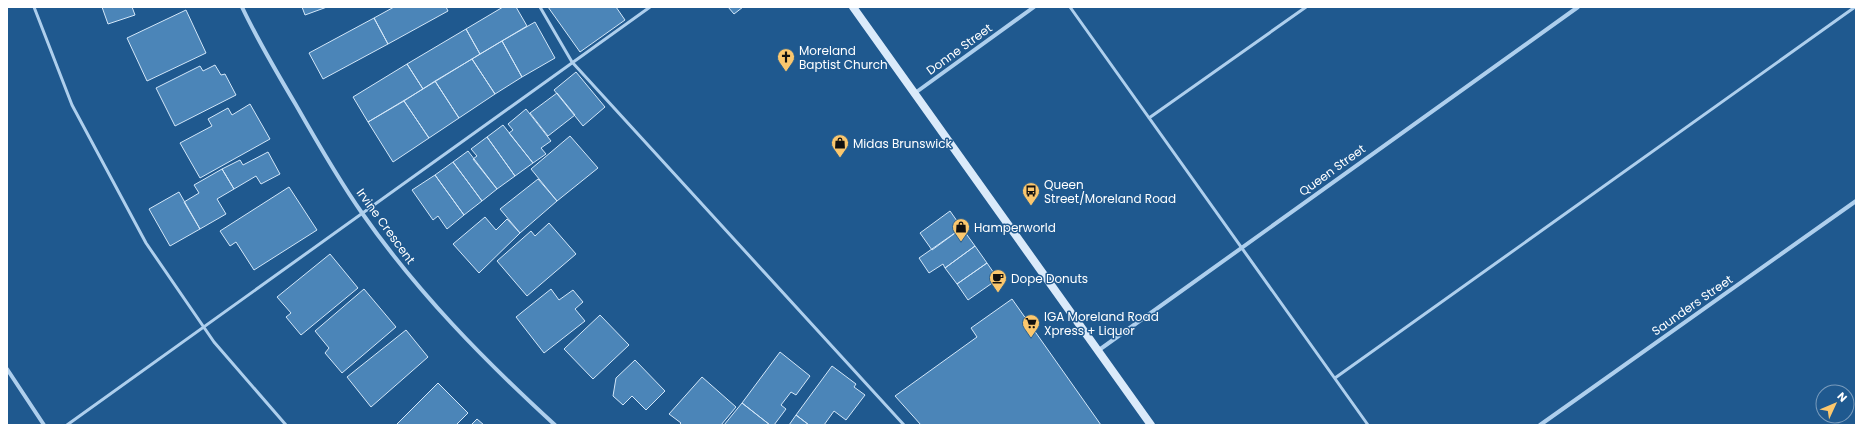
<svg xmlns="http://www.w3.org/2000/svg" width="1863" height="432" font-family="Poppins,sans-serif">
<rect width="100%" height="100%" fill="#1f598f"/>
<path fill="#4b85b8" stroke="#d3e7f9" d="M102,7H132L135,15L108,24Z
M302,7H327L305,15Z
M394,7H446L448,11L388,44L374,18Z
M503,7H516L527,26L480,54L466,29Z
M548,7H616L625,20L580,52Z
M728,7H743L734,14Z
M186,10L206,53L147,81L127,38Z
M374,18L388,44L323,79L309,53Z
M535,22L555,58L522,77L502,41Z
M466,29L480,54L423,89L407,64Z
M502,41L522,77L495,94L472,59Z
M472,59L495,94L459,118L435,81Z
M407,64L423,89L368,122L353,97Z
M215,65L221,75L225,74L236,95L175,126L156,88L200,66L203,71Z
M576,72L605,107L583,126L554,90Z
M435,81L459,118L429,138L404,101Z
M557,93L575,115L548,136L530,113Z
M404,101L429,138L393,162L368,122Z
M250,104L270,139L200,178L180,143L212,126L208,119L228,108L232,115Z
M526,109L551,141L541,148L546,154L533,163L509,133L513,130L508,124Z
M503,125L533,163L515,176L487,137Z
M570,136L598,168L557,201L531,169Z
M487,137L515,176L497,189L473,159L477,156L471,149Z
M468,151L497,189L482,201L453,162Z
M268,152L280,174L261,184L256,176L234,189L222,169L240,160L243,165Z
M453,162L482,201L464,215L435,175Z
M222,169L234,189L217,199L226,214L200,229L184,202L199,193L194,185Z
M435,175L464,215L447,229L438,216L433,220L412,190Z
M538,179L557,201L520,233L500,209Z
M289,187L317,230L254,270L236,242L230,246L220,231Z
M179,192L200,229L170,246L149,209Z
M950,211L962,228L932,250L920,233Z
M485,217L496,230L507,219L520,233L479,273L453,244Z
M549,223L576,254L527,296L497,261L531,231L535,236Z
M962,228L975,246L945,268L943,264L929,273L919,258Z
M975,246L987,263L957,284L945,268Z
M330,254L358,288L301,335L286,317L291,313L277,297Z
M987,263L998,279L968,300L957,284Z
M364,289L396,327L342,373L325,353L329,348L315,331Z
M551,289L559,300L573,290L583,302L575,309L585,321L544,353L516,317Z
M1012,299L1101,425H921L895,396L977,337L971,328Z
M600,315L629,345L593,379L564,349Z
M406,330L428,357L371,407L347,377Z
M780,352L810,376L796,395L791,392L781,405L786,409L774,425H770L742,403Z
M635,360L665,391L646,410L632,396L623,405L613,396L616,378Z
M832,366L856,384L854,387L865,395L846,420L834,411L824,425H809L796,415Z
M702,377L736,407L721,425H679L681,423L669,414Z
M438,383L468,413L456,425H396Z
M742,403L770,425H724Z
M796,415L809,425H789Z
M477,419L484,425H471Z"/>
<g fill="none" stroke-linecap="round" stroke-linejoin="round">
<path stroke="#aecfed" stroke-width="3" d="M34,7L72,105L146,243L214,342L286,425
M540,7L572,62L904,425
M1070,7L1368,425
M1149,118L1306,7
M1335,378L1855,7
M67,425L650,7"/>
<path stroke="#aecfed" stroke-width="4" d="M242,7C258,41 277,73 296,105C317,142 338,179 362,213C417,292 484,360 555,425
M915,93L1034,7
M1099,350L1578,7
M7,369L44,425
M1540,425L1856,201"/>
<path stroke="#daeafa" stroke-width="8" d="M853,7L1151,425"/>
</g>
<defs>
<g id="church-pin" transform="scale(0.9)"><path d="M0 17L-7.5 6A9.5 9.5 0 1 1 7.5 6Z" fill="#fbc76d" stroke="#1f598f"/><path d="M-1.2-6h2.4v3.5h3.3v2.4h-3.3V6h-2.4V-.1h-3.3v-2.4h3.3Z" fill="#111"/></g>
<g id="shop-pin" transform="scale(0.9)"><path d="M0 17L-7.5 6A9.5 9.5 0 1 1 7.5 6Z" fill="#fbc76d" stroke="#1f598f"/><path d="M-5-2.5h2.3a2.7 3.5 0 0 1 5.4 0H5L5.5 6h-11ZM-1.5-2.5h3a1.5 2.3 0 0 0-3 0Z" fill="#111"/></g>
<g id="bus-pin" transform="scale(0.9)"><path d="M0 17L-7.5 6A9.5 9.5 0 1 1 7.5 6Z" fill="#fbc76d" stroke="#1f598f"/><path d="M-5-6H5V4H4V6H2V4H-2V6H-4V4H-5ZM-3.5-4V0h7V-4ZM-3.5 1.2v1.5H-2V1.2ZM2 1.2v1.5H3.5V1.2Z" fill="#111"/></g>
<g id="cafe-pin" transform="scale(0.9)"><path d="M0 17L-7.5 6A9.5 9.5 0 1 1 7.5 6Z" fill="#fbc76d" stroke="#1f598f"/><path d="M-5.5-4.5H6V0H3Q3 3.5 0 3.5H-2.5Q-5.5 3.5-5.5 0ZM3-3.2v2h1.7v-2ZM-6 4.5H4V6H-6Z" fill="#111"/></g>
<g id="supermarket-pin" transform="scale(0.9)"><path d="M0 17L-7.5 6A9.5 9.5 0 1 1 7.5 6Z" fill="#fbc76d" stroke="#1f598f"/><path d="M-6-5.5h2.5l.6 2H6L4.5 2H-2.5L-4.4-4H-6ZM-1.5 3.2a1.3 1.3 0 1 0 .1 0ZM3 3.2a1.3 1.3 0 1 0 .1 0Z" fill="#111"/></g>
</defs>
<g fill-rule="evenodd">
<use href="#church-pin" x="786" y="57"/>
<use href="#shop-pin" x="840" y="143"/>
<use href="#bus-pin" x="1031" y="191"/>
<use href="#shop-pin" x="961" y="227"/>
<use href="#cafe-pin" x="998" y="278"/>
<use href="#supermarket-pin" x="1031" y="323"/>
</g>
<g text-anchor="middle" dominant-baseline="central" stroke-width="3" stroke-linejoin="round" paint-order="stroke">
<g font-size="12" fill="#fff" stroke="#1f598f">
<text transform="translate(959 49) rotate(-36)">Donne Street</text>
<text transform="translate(1332 170) rotate(-36)">Queen Street</text>
<text transform="translate(386 226) rotate(54)">Irvine Crescent</text>
<text transform="translate(1692 305) rotate(-35)">Saunders Street</text>
</g>
<g font-size="12" fill="#fff" stroke="#1f598f" text-anchor="start">
<text x="799" y="50">Moreland<tspan x="799" dy="14">Baptist Church</tspan></text>
<text x="853" y="143">Midas Brunswick</text>
<text x="1044" y="184">Queen<tspan x="1044" dy="14">Street/Moreland Road</tspan></text>
<text x="974" y="227">Hamperworld</text>
<text x="1011" y="278">Dope Donuts</text>
<text x="1044" y="316">IGA Moreland Road<tspan x="1044" dy="14">Xpress + Liquor</tspan></text>
</g>
</g>
<rect width="1863" height="432" fill="none" stroke="#ffffff" stroke-width="16"/>
<g transform="translate(1835 404) rotate(46)"><circle r="19" fill="#1f598f" stroke="#799bbc"/>
<path d="M0-3L7 15L0 10L-7 15Z" fill="#fbc76d"/>
<text y="-6" font-size="11" font-weight="bold" text-anchor="middle" fill="#ffffff">N</text>
</g>
</svg>
